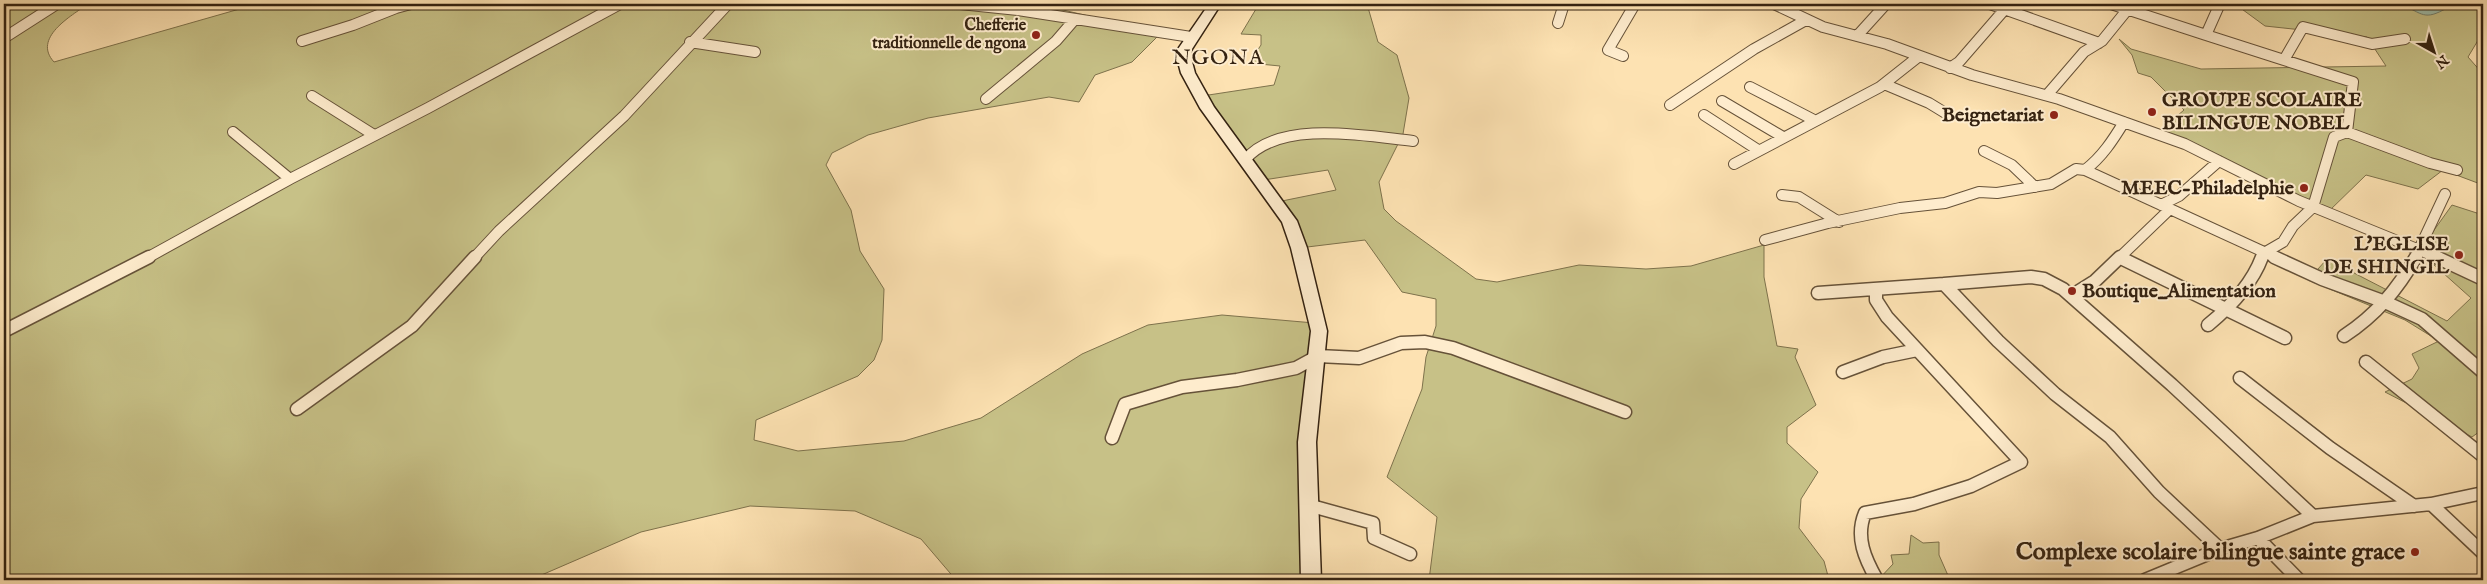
<svg xmlns="http://www.w3.org/2000/svg" width="2487" height="584" font-family="'IM FELL English',serif">
<rect width="100%" height="100%" fill="#fde2b2"/>
<filter id="stains"><feTurbulence type="fractalNoise" baseFrequency=".004" numOctaves="4"/><feColorMatrix values="0 0 0 0 .2 0 0 0 0 .09 0 0 0 0 .02 0 0 0 .5 -.17"/></filter>
<radialGradient id="worn" r=".72"><stop offset=".6" stop-color="#630" stop-opacity="0"/><stop offset="1" stop-color="#630" stop-opacity=".3"/></radialGradient>
<path fill="#c7c187" stroke="#7e724c" d="M4,4H88C71,16 32,38 54,62L257,4H1048L1046,6L1161,33L1132,62L1095,75L1079,102L1049,97L928,118L868,135L832,153L826,165L851,210L860,251L884,289L882,340L874,360L858,376L756,420L754,440L798,451L904,441L981,418L1082,354L1148,325L1222,315L1326,324L1311,434L1319,580H956L921,539L855,511L750,506L641,532L530,580H4Z
M1259,4H1367L1378,42L1397,55L1409,98L1403,134L1379,182L1384,209L1396,221L1476,279L1497,282L1579,265L1646,269L1691,266L1764,245V277L1777,346L1798,349L1795,357L1816,405L1787,427V443L1818,472L1801,499L1799,528L1824,561L1828,576L1837,580H1429L1437,517L1387,477L1422,389L1426,357L1436,326V299L1402,292L1365,240L1299,248L1272,203L1336,190L1328,170L1257,181L1202,96L1274,85L1280,66L1249,63L1261,45V35L1241,34Z
M2235,4H2477L2478,10L2483,16V32L2468,57L2483,74V185L2443,170L2418,189L2366,175L2328,212L2157,133L2184,110L2151,77L2138,73L2132,55L2119,39L2131,49L2201,69L2386,66L2367,37L2265,26Z
M2452,205L2483,215V429L2472,437L2385,392L2412,379L2419,368L2412,354L2439,341L2405,320L2308,280L2327,259L2447,321L2471,298L2433,264L2422,247Z
M1911,535L1923,543L1939,542V555L1950,580H1878L1893,564L1891,555L1909,554Z"/>
<path fill="#9fbeab" stroke="#74806d" d="M2401,4H2441L2447,8C2424,21 2423,14 2401,4Z"/>
<g fill="none" stroke-linecap="round" stroke-linejoin="round">
<g stroke="#665239" stroke-width="12">
<path id="street-far1" d="M386,4L396,8L411,4
M960,4L1018,10L1191,37
M1774,4L1823,27L1887,44L1972,75L2059,99L2185,144L2299,201L2439,258
M1990,4L2099,43
M2111,4L2206,35L2218,8
M1558,23L1564,4
M2206,35L2284,60L2303,27L2372,44L2405,39
M1857,36L1886,4
M4,38L57,4
M302,41L353,25L396,8
M690,42L755,52
M1623,56L1608,50L1635,4
M2284,60L2353,82L2347,132
M1950,68L1959,62L2005,9
M1884,84L1929,103L1947,114
M1750,87L1814,120
M2047,95L2084,52L2102,41L2132,4
M312,96L374,135
M986,99L1056,41L1075,19
M1722,101L1783,137
M1670,105L1754,49L1806,20
M1704,115L1758,150
M233,132L290,179
M1984,151L2012,165L2035,187
M1245,160C1279,119 1366,136 1413,141
M1734,164L1880,87L1918,57
M2085,170L2277,258
M1782,195L1799,197L1839,222
M2161,205L2179,196L2219,161
M1765,240L1828,223L1900,208L1945,203L1979,192L1997,193L2051,184L2076,169L2085,170C2102,157 2113,140 2124,122
M147,258L290,179L428,108L620,4
M474,258L499,231L624,116L728,4
M2119,258L2169,210
M2262,258L2264,253L2283,242L2293,226L2313,207L2334,137L2347,132L2430,163L2457,170
M2415,258L2445,194"/>
</g>
<g stroke="#665239" stroke-width="15">
<path id="street" d="M2274,257L2322,279L2385,302L2422,319L2483,372
M2436,257L2483,279
M2121,258L2285,338
M1876,290V300L1887,317L2021,462L1971,486L1914,504L1865,513C1855,537 1865,559 1877,580
M1818,293L1944,284
M2071,296L2095,281L2120,257
M2208,325C2230,307 2252,284 2262,257
M4,331L149,257
M2344,336C2376,315 2397,290 2416,257
M2366,362L2483,456
M1843,372L1883,357L1917,350
M2240,378L2330,448L2414,506
M297,409L412,326L475,257
M1112,438L1125,404L1182,387L1237,380L1296,368L1318,356L1359,358L1401,343L1425,342L1453,348L1625,412
M2431,504L2483,553
M1308,505L1373,523L1374,538L1410,554
M2258,538L2299,580
M2220,549L2159,492L2110,437L2055,394L1998,341L1944,284L2031,277L2044,279L2063,289L2172,385L2313,516
M2145,580L2220,549L2258,538L2313,516L2431,504L2483,493"/>
</g>
<g stroke="#342211" stroke-width="3">
<path id="secondary" d="M1209,4H1221L1192,49L1191,58L1195,73L1214,107L1297,221L1307,248L1327,331L1316,442L1321,580H1301L1298,442L1311,331L1291,248L1282,222L1200,108L1181,73L1177,58L1178,49Z"/>
</g>
<use href="#street-far1" stroke="#feeccd" stroke-width="10"/>
<use href="#street" stroke="#feeccd" stroke-width="12"/>
<use href="#secondary" fill="#feeccd" fill-rule="evenodd"/>
</g>
<g fill="#8f2418" stroke="#feeccd" stroke-width="2">
<circle cx="1036" cy="35" r="5"/>
<circle cx="2152" cy="112" r="5"/>
<circle cx="2054" cy="115" r="5"/>
<circle cx="2304" cy="188" r="5"/>
<circle cx="2459" cy="255" r="5"/>
<circle cx="2072" cy="291" r="5"/>
<circle cx="2415" cy="552" r="5"/>
</g>
<g text-anchor="middle" dominant-baseline="central" stroke-width="4" stroke-linejoin="round" paint-order="stroke">
<g font-size="16" font-weight="bold" fill="#342211" stroke="#feeccd" text-anchor="end">
<text x="1026" y="26">Chefferie<tspan x="1026" dy="18">traditionnelle de ngona</tspan></text>
</g>
<g font-size="20" font-weight="bold" fill="#342211" stroke="#feeccd" text-anchor="end">
<text x="2162" y="100" text-anchor="start">GROUPE SCOLAIRE<tspan x="2162" dy="23">BILINGUE NOBEL</tspan></text>
<text x="2044" y="115">Beignetariat</text>
<text x="2294" y="188">MEEC-Philadelphie</text>
<text x="2449" y="244">L'EGLISE<tspan x="2449" dy="23">DE SHINGIL</tspan></text>
<text x="2082" y="291" text-anchor="start">Boutique_Alimentation</text>
</g>
<g font-size="22" letter-spacing="1" fill="#342211" stroke="#feeccd">
<text x="1218" y="58">NGONA</text>
</g>
<g font-size="24" font-weight="bold" fill="#342211" stroke="#feeccd" text-anchor="end">
<text x="2405" y="552">Complexe scolaire bilingue sainte grace</text>
</g>
</g>
<rect width="2487" height="584" fill="none" stroke="#fde2b2" stroke-width="20"/>
<rect x="5" y="5" width="2477" height="574" fill="none" stroke="#342211" stroke-width="2.5"/>
<rect x="10" y="10" width="2467" height="564" fill="none" stroke="#342211"/>
<g transform="translate(2434 52) rotate(141)" stroke="#feeccd" stroke-width="4" paint-order="stroke">
<path d="M0-4L9 19L0 12L-9 19Z" fill="#342211"/>
<text y="-8" font-size="14" font-weight="bold" text-anchor="middle" fill="#342211">N</text>
</g>
<rect width="100%" height="100%" filter="url(#stains)"/>
<rect width="100%" height="100%" fill="url(#worn)"/>
</svg>
